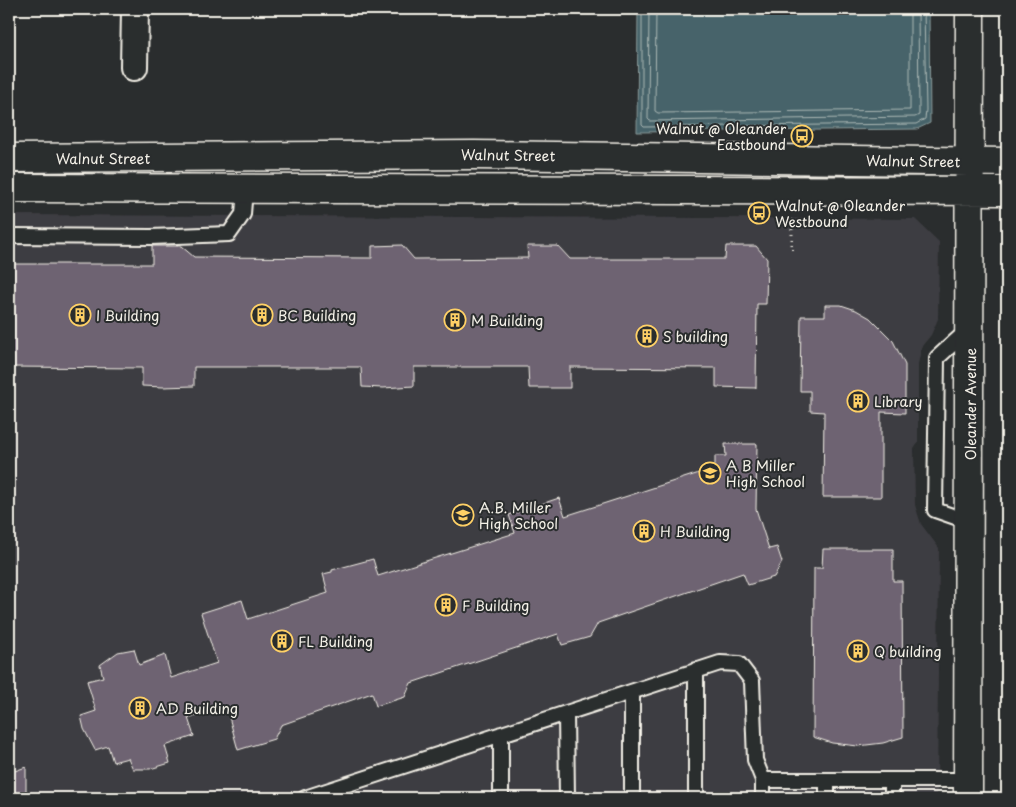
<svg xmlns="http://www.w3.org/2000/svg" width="1016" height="807" font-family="'Playpen Sans',sans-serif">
<rect width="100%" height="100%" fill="#2a2d2e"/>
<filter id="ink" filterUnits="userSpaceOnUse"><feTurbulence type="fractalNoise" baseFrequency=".02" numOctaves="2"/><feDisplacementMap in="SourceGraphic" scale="10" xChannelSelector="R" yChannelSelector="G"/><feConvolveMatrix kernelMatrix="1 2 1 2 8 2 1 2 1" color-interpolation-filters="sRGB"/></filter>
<g filter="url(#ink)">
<path fill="#3e3d42" d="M9,215L915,219L939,242L938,319L931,335L922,346L918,364V443L914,449L915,505L921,524L939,548L937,798H9Z"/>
<path fill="#46646a" stroke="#8c9c9c" d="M638,9H929L930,123L917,129L637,132Z"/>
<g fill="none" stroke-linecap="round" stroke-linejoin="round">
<path stroke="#aeb9b6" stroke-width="1" d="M642,9V125L644,127L916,124L925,119L926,110L924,9
M649,9L648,119L650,121L915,117L919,115V110L918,9
M656,9L655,111L658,113L910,110V9"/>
</g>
<path fill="#6e6372" stroke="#f4f1e8" d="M402,245L414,259L528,258L527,246H558L570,259H725L726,246H756L767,259L766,304H757L756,388L716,387V368L570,367V388H529L528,367H414V386L383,388L362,387L361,367H194V386L163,387L142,386V368L9,367V264H152V246H181L194,257L372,258V246Z
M825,305H841L856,310L870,318L893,341L905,365V413L881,412V497H823L824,412L810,411V391H800L801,316H825Z
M725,444H757L756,509L769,549L777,547L782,562L774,577L748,585L743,573L598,623L590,637L562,645L558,634L411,683L405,697L376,706L372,693L281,725L274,739L238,750L226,706L188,718L194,736L165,746L170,763L150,769H133L128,758L113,762L108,746L95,750L84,729L81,716L96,711L87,681L103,677L100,665L118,652L134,649L139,665L165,655L171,678L217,663L201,613L242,600L248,619L328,593L323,574L332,572V570L373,559L378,576L515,533L509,515L559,498L565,516L715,468V456H726Z
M823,549H893V581H902L903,737L883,743L858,746L832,743L813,737L814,568H822Z
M26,767V798H9V773Z"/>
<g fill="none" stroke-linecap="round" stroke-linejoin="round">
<g stroke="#f4f1e8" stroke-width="18">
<path id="lane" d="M9,236L151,237L229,234L243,214L245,189
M969,329L937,358L935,510L958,518H970
M566,713L567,798
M501,734V798
M763,780V798
M827,780V798
M892,780V798
M305,798L720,663L739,664L752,681L755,760L763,780H968
M632,798V692
M696,798V670"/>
</g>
<g stroke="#f4f1e8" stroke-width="30">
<path id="street" d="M134,67L135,9"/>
</g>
<g stroke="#f4f1e8" stroke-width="31">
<path id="secondary" d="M9,158L474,155L1007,162
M9,188L1007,191
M968,798L970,9"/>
</g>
<path stroke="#f4f1e8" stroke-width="3" stroke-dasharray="1 4" stroke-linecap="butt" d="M792,250V215"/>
<use href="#lane" stroke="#2a2d2e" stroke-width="14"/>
<use href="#street" stroke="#2a2d2e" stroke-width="26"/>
<use href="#secondary" stroke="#2a2d2e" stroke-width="28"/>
</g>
</g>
<defs>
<g id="bus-ring" transform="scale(1.125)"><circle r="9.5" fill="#2a2d2e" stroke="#ffd166" stroke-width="1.5"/><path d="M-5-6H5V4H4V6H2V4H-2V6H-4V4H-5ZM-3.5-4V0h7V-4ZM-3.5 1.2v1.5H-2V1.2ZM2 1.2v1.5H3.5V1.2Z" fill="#ffd166"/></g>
<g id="building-ring" transform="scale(1.125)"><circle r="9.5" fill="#2a2d2e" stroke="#ffd166" stroke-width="1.5"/><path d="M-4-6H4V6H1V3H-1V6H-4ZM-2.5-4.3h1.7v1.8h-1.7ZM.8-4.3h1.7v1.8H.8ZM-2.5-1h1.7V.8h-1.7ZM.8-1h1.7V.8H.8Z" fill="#ffd166"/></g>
<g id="school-ring" transform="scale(1.125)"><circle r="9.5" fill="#2a2d2e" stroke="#ffd166" stroke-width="1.5"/><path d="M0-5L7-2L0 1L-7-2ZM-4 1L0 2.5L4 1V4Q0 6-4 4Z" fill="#ffd166"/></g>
</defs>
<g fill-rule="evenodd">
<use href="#bus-ring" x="802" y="136"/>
<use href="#bus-ring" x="759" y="213"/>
<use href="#building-ring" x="80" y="315"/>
<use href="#building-ring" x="262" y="315"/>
<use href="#building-ring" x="455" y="320"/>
<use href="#building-ring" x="647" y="336"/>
<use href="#building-ring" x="858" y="401"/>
<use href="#school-ring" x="710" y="473"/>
<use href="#school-ring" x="463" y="515"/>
<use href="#building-ring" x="644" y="531"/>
<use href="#building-ring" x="446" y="605"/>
<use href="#building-ring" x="282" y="641"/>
<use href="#building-ring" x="858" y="651"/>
<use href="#building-ring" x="140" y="708"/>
</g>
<g text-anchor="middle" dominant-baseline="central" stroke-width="4" stroke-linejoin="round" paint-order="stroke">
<g font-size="14" fill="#f4f1e8" stroke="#2a2d2e" text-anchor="start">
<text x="786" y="128" text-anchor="end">Walnut @ Oleander<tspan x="786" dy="16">Eastbound</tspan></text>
<text x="775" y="205">Walnut @ Oleander<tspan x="775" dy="16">Westbound</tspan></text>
<text x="96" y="315">I Building</text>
<text x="278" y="315">BC Building</text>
<text x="471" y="320">M Building</text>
<text x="663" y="336">S building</text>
<text x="874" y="401">Library</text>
<text x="726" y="465">A B Miller<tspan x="726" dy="16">High School</tspan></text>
<text x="479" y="507">A.B. Miller<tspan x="479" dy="16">High School</tspan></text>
<text x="660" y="531">H Building</text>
<text x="462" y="605">F Building</text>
<text x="298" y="641">FL Building</text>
<text x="874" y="651">Q building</text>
<text x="156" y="708">AD Building</text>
</g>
<g font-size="14" fill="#f4f1e8" stroke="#2a2d2e">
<text transform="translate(508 155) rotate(1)">Walnut Street</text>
<text x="103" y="158">Walnut Street</text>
<text transform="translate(913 161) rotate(1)">Walnut Street</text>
<text transform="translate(970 404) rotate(-90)">Oleander Avenue</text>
</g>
</g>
<rect width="1016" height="807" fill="none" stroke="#2a2d2e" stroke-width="30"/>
<rect x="15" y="15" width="986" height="777" fill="none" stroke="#f4f1e8" stroke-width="2" filter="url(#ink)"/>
</svg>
